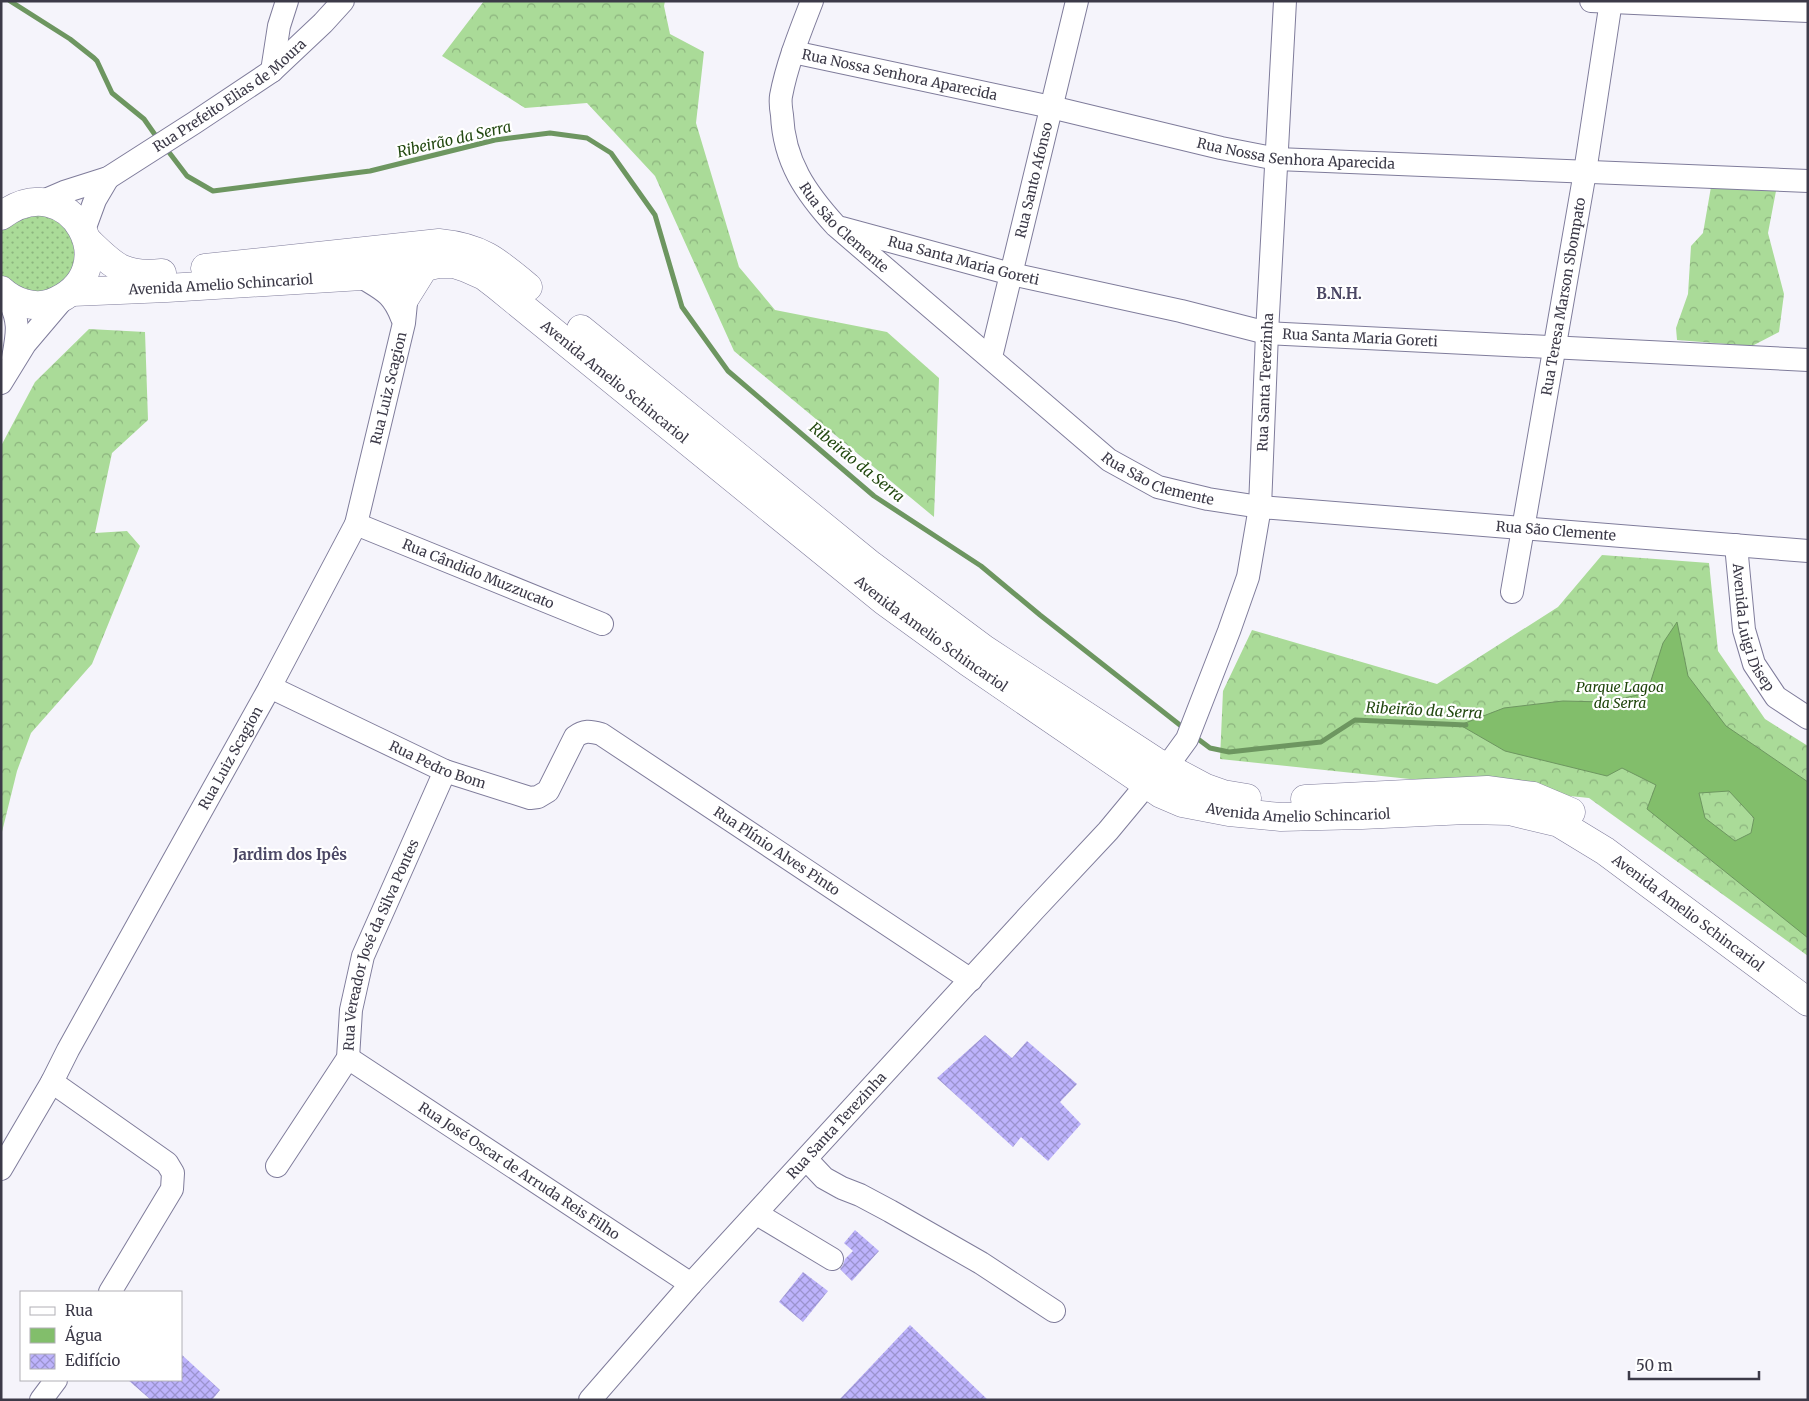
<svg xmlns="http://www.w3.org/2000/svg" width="1809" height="1401" font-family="Merriweather,serif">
<defs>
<pattern id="grass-dots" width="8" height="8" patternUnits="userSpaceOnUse" patternTransform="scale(1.25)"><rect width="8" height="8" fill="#aadb98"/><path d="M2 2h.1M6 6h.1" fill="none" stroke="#8cb37e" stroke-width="1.8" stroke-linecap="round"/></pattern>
<pattern id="forest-crowns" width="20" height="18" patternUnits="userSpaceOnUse" patternTransform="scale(1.25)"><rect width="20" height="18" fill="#aadb98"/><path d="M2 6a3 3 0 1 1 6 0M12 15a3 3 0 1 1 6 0" fill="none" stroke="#8cb37e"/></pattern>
<pattern id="building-cross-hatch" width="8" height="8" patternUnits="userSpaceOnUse" patternTransform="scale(1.25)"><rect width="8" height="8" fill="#bdb3fc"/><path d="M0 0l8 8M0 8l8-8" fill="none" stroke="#9b93ce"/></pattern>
</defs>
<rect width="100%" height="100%" fill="#f5f4fb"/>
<path fill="url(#grass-dots)" d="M24,211L63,218L80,254L60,289L30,294L4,279L1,274V229Z"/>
<path fill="url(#forest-crowns)" d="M484,1H665L664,6L670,34L704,52L696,123L739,267L775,310L887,332L939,378L934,517L734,351L655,176L587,103L525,108L442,56Z
M1711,187L1776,191L1768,233L1784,294L1779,332L1752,346L1677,340L1676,328L1688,294L1691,246L1703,233Z
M89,329L145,332L148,420L112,453L95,533L127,531L140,546L92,664L31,733L17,771L1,836V446L35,382Z
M1602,555L1709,563L1718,651L1765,719L1808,746V956L1589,798L1220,759L1223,691L1252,630L1437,684L1558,607Z"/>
<path fill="#82be6b" stroke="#6d9660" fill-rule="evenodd" d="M1677,622L1688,676L1726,726L1808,782V938L1647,809L1656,785L1622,768L1607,776L1505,751L1460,725L1504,708L1563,701L1605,702L1647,693L1663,643ZM1729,791L1754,818L1751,833L1735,841L1705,818L1699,793Z"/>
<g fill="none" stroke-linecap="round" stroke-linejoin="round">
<path stroke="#6d9660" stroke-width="5" d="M10,1L70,39L94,58L97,61L112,93L144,119L158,139
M165,147L187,176L213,191L370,171L495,140L550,133L587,138L611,153L655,215L682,307L728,371L874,496L981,566L1040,615L1185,729
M1194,736L1210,748L1229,752L1321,742L1355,720L1466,725"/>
</g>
<path fill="url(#building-cross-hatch)" d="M985,1035L1012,1058L1027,1041L1077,1084L1060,1102L1081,1124L1048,1161L1021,1137L1013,1147L937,1078Z
M855,1230L879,1251L852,1281L840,1269L843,1265L845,1259L853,1251L844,1243Z
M803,1272L828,1291L803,1322L779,1302Z
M910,1325L988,1400H839Z
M181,1354L220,1390L212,1400H151L128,1380H181Z"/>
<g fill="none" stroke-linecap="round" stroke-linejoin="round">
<g stroke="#7f7c9b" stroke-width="24">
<g id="minor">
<path id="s1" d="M812,1C800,32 787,64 781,96C780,102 781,109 782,115C784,162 806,193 836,226L1109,460L1158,487L1208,499L1260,507L1808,551"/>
<path d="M1591,1L1808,11"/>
<path id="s2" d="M793,52L1051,107L1221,148L1277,159L1808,181"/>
<path d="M272,71L279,26L287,1"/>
<path id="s3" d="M43,201L64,192L108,178L194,123L272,71L323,23L343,1"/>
<path id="s4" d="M842,228L1011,274L1181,311L1267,333L1808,360"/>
<path d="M84,230L95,200L108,178"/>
<path d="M360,276C382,290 392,292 402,318"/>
<path d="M1,294L7,296C20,321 18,331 13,358"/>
<path id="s5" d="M991,357L1077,1"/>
<path d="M1,383L25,344L64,298"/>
<path id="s6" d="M356,524L602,624"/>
<path id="s7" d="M1736,545L1744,630L1754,664L1776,697L1808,718"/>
<path id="s8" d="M1512,592L1585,172L1611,1"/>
<path id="s9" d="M270,687L445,771L530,798L538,797L548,791L575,737C584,730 590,731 601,734L971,980"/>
<path id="s10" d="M348,1058L691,1284"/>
<path d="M52,1082L167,1163L173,1173L172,1189L110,1292"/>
<path d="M807,1160L824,1178L842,1188L860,1195L890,1211L981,1263L1054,1311"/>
<path id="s11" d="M277,1166L348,1058L351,1010L363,956L445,771"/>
<path id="s12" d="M1,1169L52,1082L68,1050L270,687L356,524L404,323L406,303L399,283"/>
<path d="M757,1214L832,1259"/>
<path d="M41,1400L56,1380"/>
<path id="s13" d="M590,1400L691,1284L1034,910L1108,831L1147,784L1171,761L1187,739L1229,631L1248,577L1260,507L1267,333L1285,1"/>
</g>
</g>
<g stroke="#7f7c9b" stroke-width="29">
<g id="major">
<path d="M1,216C70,163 130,273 51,303C34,309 14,302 1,290"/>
<path d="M88,241C114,266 123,277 162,273"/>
<path d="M205,268L439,243C481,247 497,261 528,287"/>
<path id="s14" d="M72,292L167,288L394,274L438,264H454L466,268L484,276L497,286L884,601L968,662L1161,794L1182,803L1229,812L1281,817L1362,815L1466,810L1509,811L1559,823L1605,851L1808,1002"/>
<path d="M405,298L425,266"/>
<path d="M581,329L871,565L984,649L1155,761L1206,788L1223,794L1247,798"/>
<path d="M1305,799L1487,790L1533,796L1571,812"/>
</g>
</g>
<use href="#minor" stroke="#fff" stroke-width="22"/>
<use href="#major" stroke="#fff" stroke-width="28"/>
</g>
<g text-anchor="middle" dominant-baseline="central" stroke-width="4.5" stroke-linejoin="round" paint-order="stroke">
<g font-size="14" fill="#3c3a48" stroke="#fff">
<text stroke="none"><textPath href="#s2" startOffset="109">Rua Nossa Senhora Aparecida</textPath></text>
<text stroke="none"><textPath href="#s3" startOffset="216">Rua Prefeito Elias de Moura</textPath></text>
<text stroke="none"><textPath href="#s2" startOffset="514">Rua Nossa Senhora Aparecida</textPath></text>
<text stroke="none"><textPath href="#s5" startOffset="182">Rua Santo Afonso</textPath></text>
<text stroke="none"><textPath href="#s1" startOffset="252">Rua São Clemente</textPath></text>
<text stroke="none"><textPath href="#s4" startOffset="126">Rua Santa Maria Goreti</textPath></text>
<text stroke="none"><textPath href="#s14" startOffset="149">Avenida Amelio Schincariol</textPath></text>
<text stroke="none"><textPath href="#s8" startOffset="300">Rua Teresa Marson Sbompato</textPath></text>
<text stroke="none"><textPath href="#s4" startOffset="531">Rua Santa Maria Goreti</textPath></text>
<text stroke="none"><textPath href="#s14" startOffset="584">Avenida Amelio Schincariol</textPath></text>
<text stroke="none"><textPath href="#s13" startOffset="1260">Rua Santa Terezinha</textPath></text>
<text stroke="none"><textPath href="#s12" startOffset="876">Rua Luiz Scagion</textPath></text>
<text stroke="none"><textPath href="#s1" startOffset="658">Rua São Clemente</textPath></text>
<text stroke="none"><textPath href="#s1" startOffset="1062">Rua São Clemente</textPath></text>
<text stroke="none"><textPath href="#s6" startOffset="132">Rua Cândido Muzzucato</textPath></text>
<text stroke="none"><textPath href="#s7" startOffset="85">Avenida Luigi Disep</textPath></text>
<text stroke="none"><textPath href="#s14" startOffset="989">Avenida Amelio Schincariol</textPath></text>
<text stroke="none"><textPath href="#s12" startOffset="471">Rua Luiz Scagion</textPath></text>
<text stroke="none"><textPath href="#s9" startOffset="185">Rua Pedro Bom</textPath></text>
<text stroke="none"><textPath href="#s14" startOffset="1409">Avenida Amelio Schincariol</textPath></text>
<text stroke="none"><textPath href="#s9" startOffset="602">Rua Plínio Alves Pinto</textPath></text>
<text stroke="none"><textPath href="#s14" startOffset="1829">Avenida Amelio Schincariol</textPath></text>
<text stroke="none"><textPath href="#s11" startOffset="248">Rua Vereador José da Silva Pontes</textPath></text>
<text stroke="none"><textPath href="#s13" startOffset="369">Rua Santa Terezinha</textPath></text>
<text stroke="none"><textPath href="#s10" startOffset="205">Rua José Oscar de Arruda Reis Filho</textPath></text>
</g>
<g font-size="14" font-style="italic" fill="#1e440a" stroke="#fff">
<text x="1620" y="687">Parque Lagoa<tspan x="1620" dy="16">da Serra</tspan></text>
</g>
<g font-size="15" font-style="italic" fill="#234911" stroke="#fff">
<text transform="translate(454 139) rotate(-13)">Ribeirão da Serra</text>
<text transform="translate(857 462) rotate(39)">Ribeirão da Serra</text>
<text transform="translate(1424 710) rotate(3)">Ribeirão da Serra</text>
</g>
<g font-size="15" font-weight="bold" fill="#4b4764" stroke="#fff">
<text x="1339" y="293">B.N.H.</text>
<text x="290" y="854">Jardim dos Ipês</text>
</g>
</g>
<rect width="1809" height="1401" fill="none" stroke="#3c3a48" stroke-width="5"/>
<rect x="20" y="1291" width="162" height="90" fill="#ffffff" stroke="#b1b0b6"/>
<rect x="30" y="1307" width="25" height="8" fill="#ffffff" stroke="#b1b0b6"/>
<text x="65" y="1316" font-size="15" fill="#3c3a48">Rua</text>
<rect x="30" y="1328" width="25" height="15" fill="#82be6b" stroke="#b1b0b6"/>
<text x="65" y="1341" font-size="15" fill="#3c3a48">Água</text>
<rect x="30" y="1354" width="25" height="15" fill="url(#building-cross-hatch)" stroke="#b1b0b6"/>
<text x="65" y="1366" font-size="15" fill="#3c3a48">Edifício</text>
<path d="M1629 1371v8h130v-8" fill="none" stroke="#3c3a48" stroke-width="2.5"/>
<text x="1636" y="1371" font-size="15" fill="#3c3a48" stroke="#ffffff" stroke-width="4" paint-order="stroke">50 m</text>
</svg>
